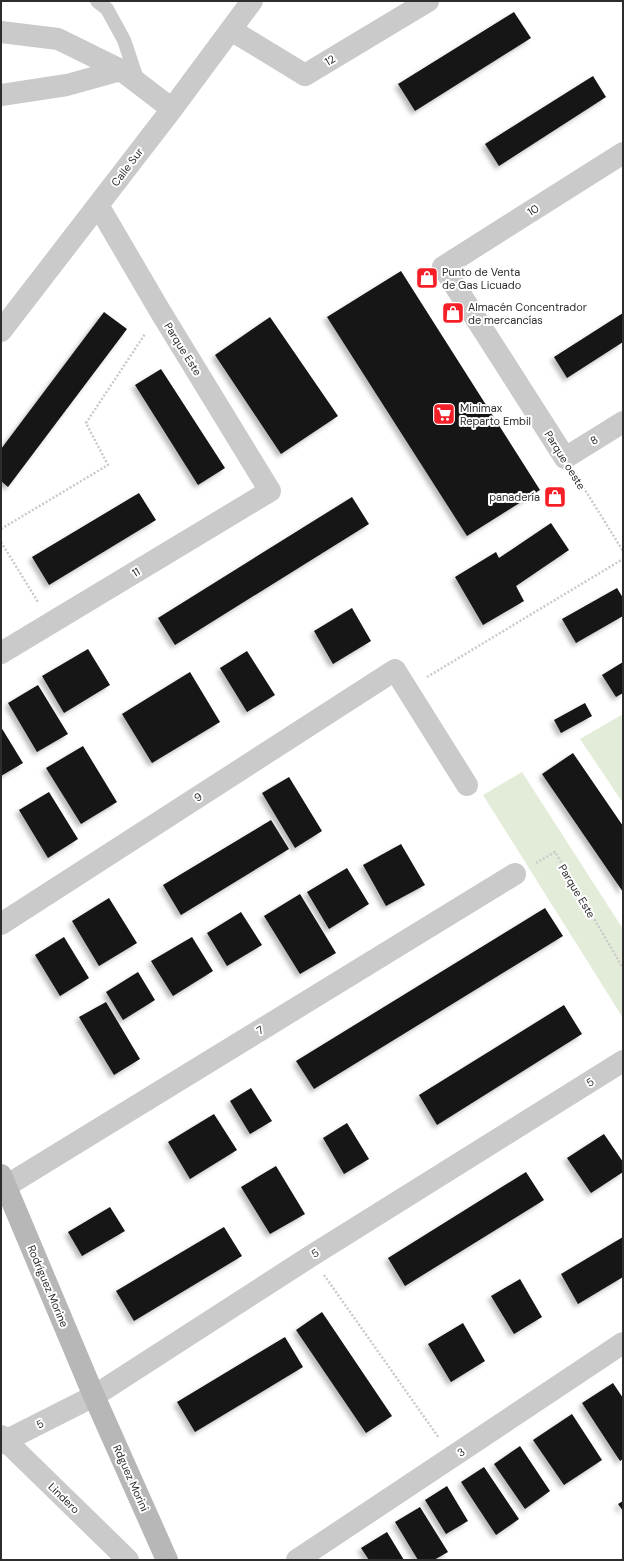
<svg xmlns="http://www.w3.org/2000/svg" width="624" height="1561" font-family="'DM Sans',sans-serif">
<defs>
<filter id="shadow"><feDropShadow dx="-3.5" dy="3.5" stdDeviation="2" flood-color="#0004"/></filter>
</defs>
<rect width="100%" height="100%" fill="#fff"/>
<path fill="#e3ecd9" d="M623,714V803L580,739Z
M522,772L623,929V1018L483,795Z"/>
<path fill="#141414" filter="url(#shadow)" d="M514,12L531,38L415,111L398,84Z
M593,76L606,97L499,166L485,144Z
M401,271L540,490L467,536L327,317Z
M104,312L127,329L8,487L1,481V449Z
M623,313V342L567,378L554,357Z
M270,317L338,416L281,454L215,355Z
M161,369L225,468L198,485L135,385Z
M139,493L156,520L49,585L32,557Z
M352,497L369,524L175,645L158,618Z
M551,523L569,550L516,586L524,601L483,625L455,577L496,552L499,558Z
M617,588L623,598V616L576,643L562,619Z
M352,608L371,641L333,664L314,631Z
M88,649L110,685L64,713L42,676Z
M247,651L275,695L247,712L220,668Z
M623,662V693L616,697L602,675Z
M190,672L220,722L152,763L122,714Z
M38,685L68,734L37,752L8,703Z
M585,703L592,716L561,733L554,720Z
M1,727L23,763L1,776Z
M83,746L117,802L81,824L46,768Z
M573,753L623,826V892L542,774Z
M289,777L322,831L295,848L262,793Z
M49,792L78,839L48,858L19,810Z
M271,820L289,849L181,915L163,885Z
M401,844L425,885L386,906L363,865Z
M347,868L369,904L329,929L307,892Z
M300,894L336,953L300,974L264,916Z
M109,898L137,943L99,966L72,921Z
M545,908L563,936L314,1089L296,1061Z
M241,912L262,945L227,966L207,933Z
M64,937L89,978L60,996L35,955Z
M192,937L213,971L173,996L151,961Z
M138,972L155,1000L123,1020L106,992Z
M106,1002L140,1059L114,1075L79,1017Z
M564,1005L582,1034L437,1125L419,1095Z
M251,1088L272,1121L250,1134L230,1101Z
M214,1114L237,1150L190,1179L168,1142Z
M347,1123L369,1159L344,1174L323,1138Z
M604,1134L623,1162V1172L591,1193L567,1158Z
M276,1166L305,1214L270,1234L241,1187Z
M526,1172L544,1200L405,1286L388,1258Z
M110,1207L125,1231L82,1256L68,1232Z
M224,1227L242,1256L134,1321L116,1291Z
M623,1237V1277L578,1304L561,1274Z
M520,1279L542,1317L514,1334L491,1296Z
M322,1312L392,1416L366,1433L296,1330Z
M463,1323L485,1361L451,1382L428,1344Z
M285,1337L303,1367L195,1432L177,1402Z
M613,1383L623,1398V1459L620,1461L582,1403Z
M572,1414L602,1460L564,1485L533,1440Z
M520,1446L550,1491L525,1509L494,1464Z
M484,1467L519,1519L496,1535L461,1482Z
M447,1486L468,1521L446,1534L425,1500Z
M623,1501V1511L618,1504Z
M420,1507L448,1552L434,1560H418L395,1522Z
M387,1532L404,1560H369L361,1548Z"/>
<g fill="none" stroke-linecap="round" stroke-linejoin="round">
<path stroke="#cacaca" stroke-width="2.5" stroke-dasharray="2 2" stroke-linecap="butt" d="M577,477L623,551
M1,529L108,465L86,423L145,334
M1,542L38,602
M427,677L623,559
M536,863L555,852L623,968
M324,1275L439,1438"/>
<path stroke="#cacaca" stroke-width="14" d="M97,1L107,9L124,40L138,82"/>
<path stroke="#cacaca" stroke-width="22" d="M231,30L305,75L428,1
M1,32L58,39L121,70L172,109
M1,95L67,85L121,70
M623,153L443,267L565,458L623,422
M1,331L172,109L252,1
M1,653L270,491L160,311L98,205
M1,924L395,670L467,785
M6,1186L515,874
M1,1436L128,1560
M1,1443L94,1396L311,1256L623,1061
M297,1560L623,1343"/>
<path stroke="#b7b7b7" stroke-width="22" d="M1,1175L94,1396L167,1560"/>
</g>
<defs>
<g id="shop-square" transform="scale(1.15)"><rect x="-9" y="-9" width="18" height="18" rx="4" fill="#f41f27" stroke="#fff"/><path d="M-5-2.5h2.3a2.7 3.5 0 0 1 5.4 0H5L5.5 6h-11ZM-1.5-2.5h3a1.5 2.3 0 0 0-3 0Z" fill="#fff"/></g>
<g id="supermarket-square" transform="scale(1.15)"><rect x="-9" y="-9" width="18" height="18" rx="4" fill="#f41f27" stroke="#fff"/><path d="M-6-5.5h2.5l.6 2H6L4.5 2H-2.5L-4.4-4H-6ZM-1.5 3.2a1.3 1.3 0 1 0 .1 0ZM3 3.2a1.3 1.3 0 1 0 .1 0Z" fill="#fff"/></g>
</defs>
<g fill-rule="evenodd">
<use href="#shop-square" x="427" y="278"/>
<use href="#shop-square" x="453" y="313"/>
<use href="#supermarket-square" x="444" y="414"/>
<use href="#shop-square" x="555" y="497"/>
</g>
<g text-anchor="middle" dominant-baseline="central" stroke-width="4" stroke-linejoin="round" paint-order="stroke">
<g font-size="11" fill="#2d2d2d" stroke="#fff">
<text transform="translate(330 60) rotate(-31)">12</text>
<text transform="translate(127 167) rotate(-53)">Calle Sur</text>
<text transform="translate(533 210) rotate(-32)">10</text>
<text transform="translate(183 349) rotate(58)">Parque Este</text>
<text transform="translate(594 440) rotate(-32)">8</text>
<text transform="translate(565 460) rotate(58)">Parque oeste</text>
<text transform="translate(136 572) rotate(-31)">11</text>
<text transform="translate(198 797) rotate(-33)">9</text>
<text transform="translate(577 891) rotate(59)">Parque Este</text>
<text transform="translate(260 1030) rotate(-31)">7</text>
<text transform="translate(590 1082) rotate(-32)">5</text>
<text transform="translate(315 1253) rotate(-32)">5</text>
<text transform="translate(48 1286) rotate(67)">Rodríguez Morine</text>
<text transform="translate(40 1424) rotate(-27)">5</text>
<text transform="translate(461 1452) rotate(-34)">3</text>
<text transform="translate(131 1478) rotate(66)">Rdguez Morini</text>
<text transform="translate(64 1498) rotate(44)">Lindero</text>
</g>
<g font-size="11" fill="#2d2d2d" stroke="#fff" text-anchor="start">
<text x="442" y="272">Punto de Venta<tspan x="442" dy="13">de Gas Licuado</tspan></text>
<text x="468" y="307">Almacén Concentrador<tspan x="468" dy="13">de mercancías</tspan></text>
<text x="460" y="408">Minimax<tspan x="460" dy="13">Reparto Embil</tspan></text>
<text x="540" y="497" text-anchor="end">panadería</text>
</g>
</g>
<rect width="624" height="1561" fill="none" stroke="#2d2d2d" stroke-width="4"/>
</svg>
